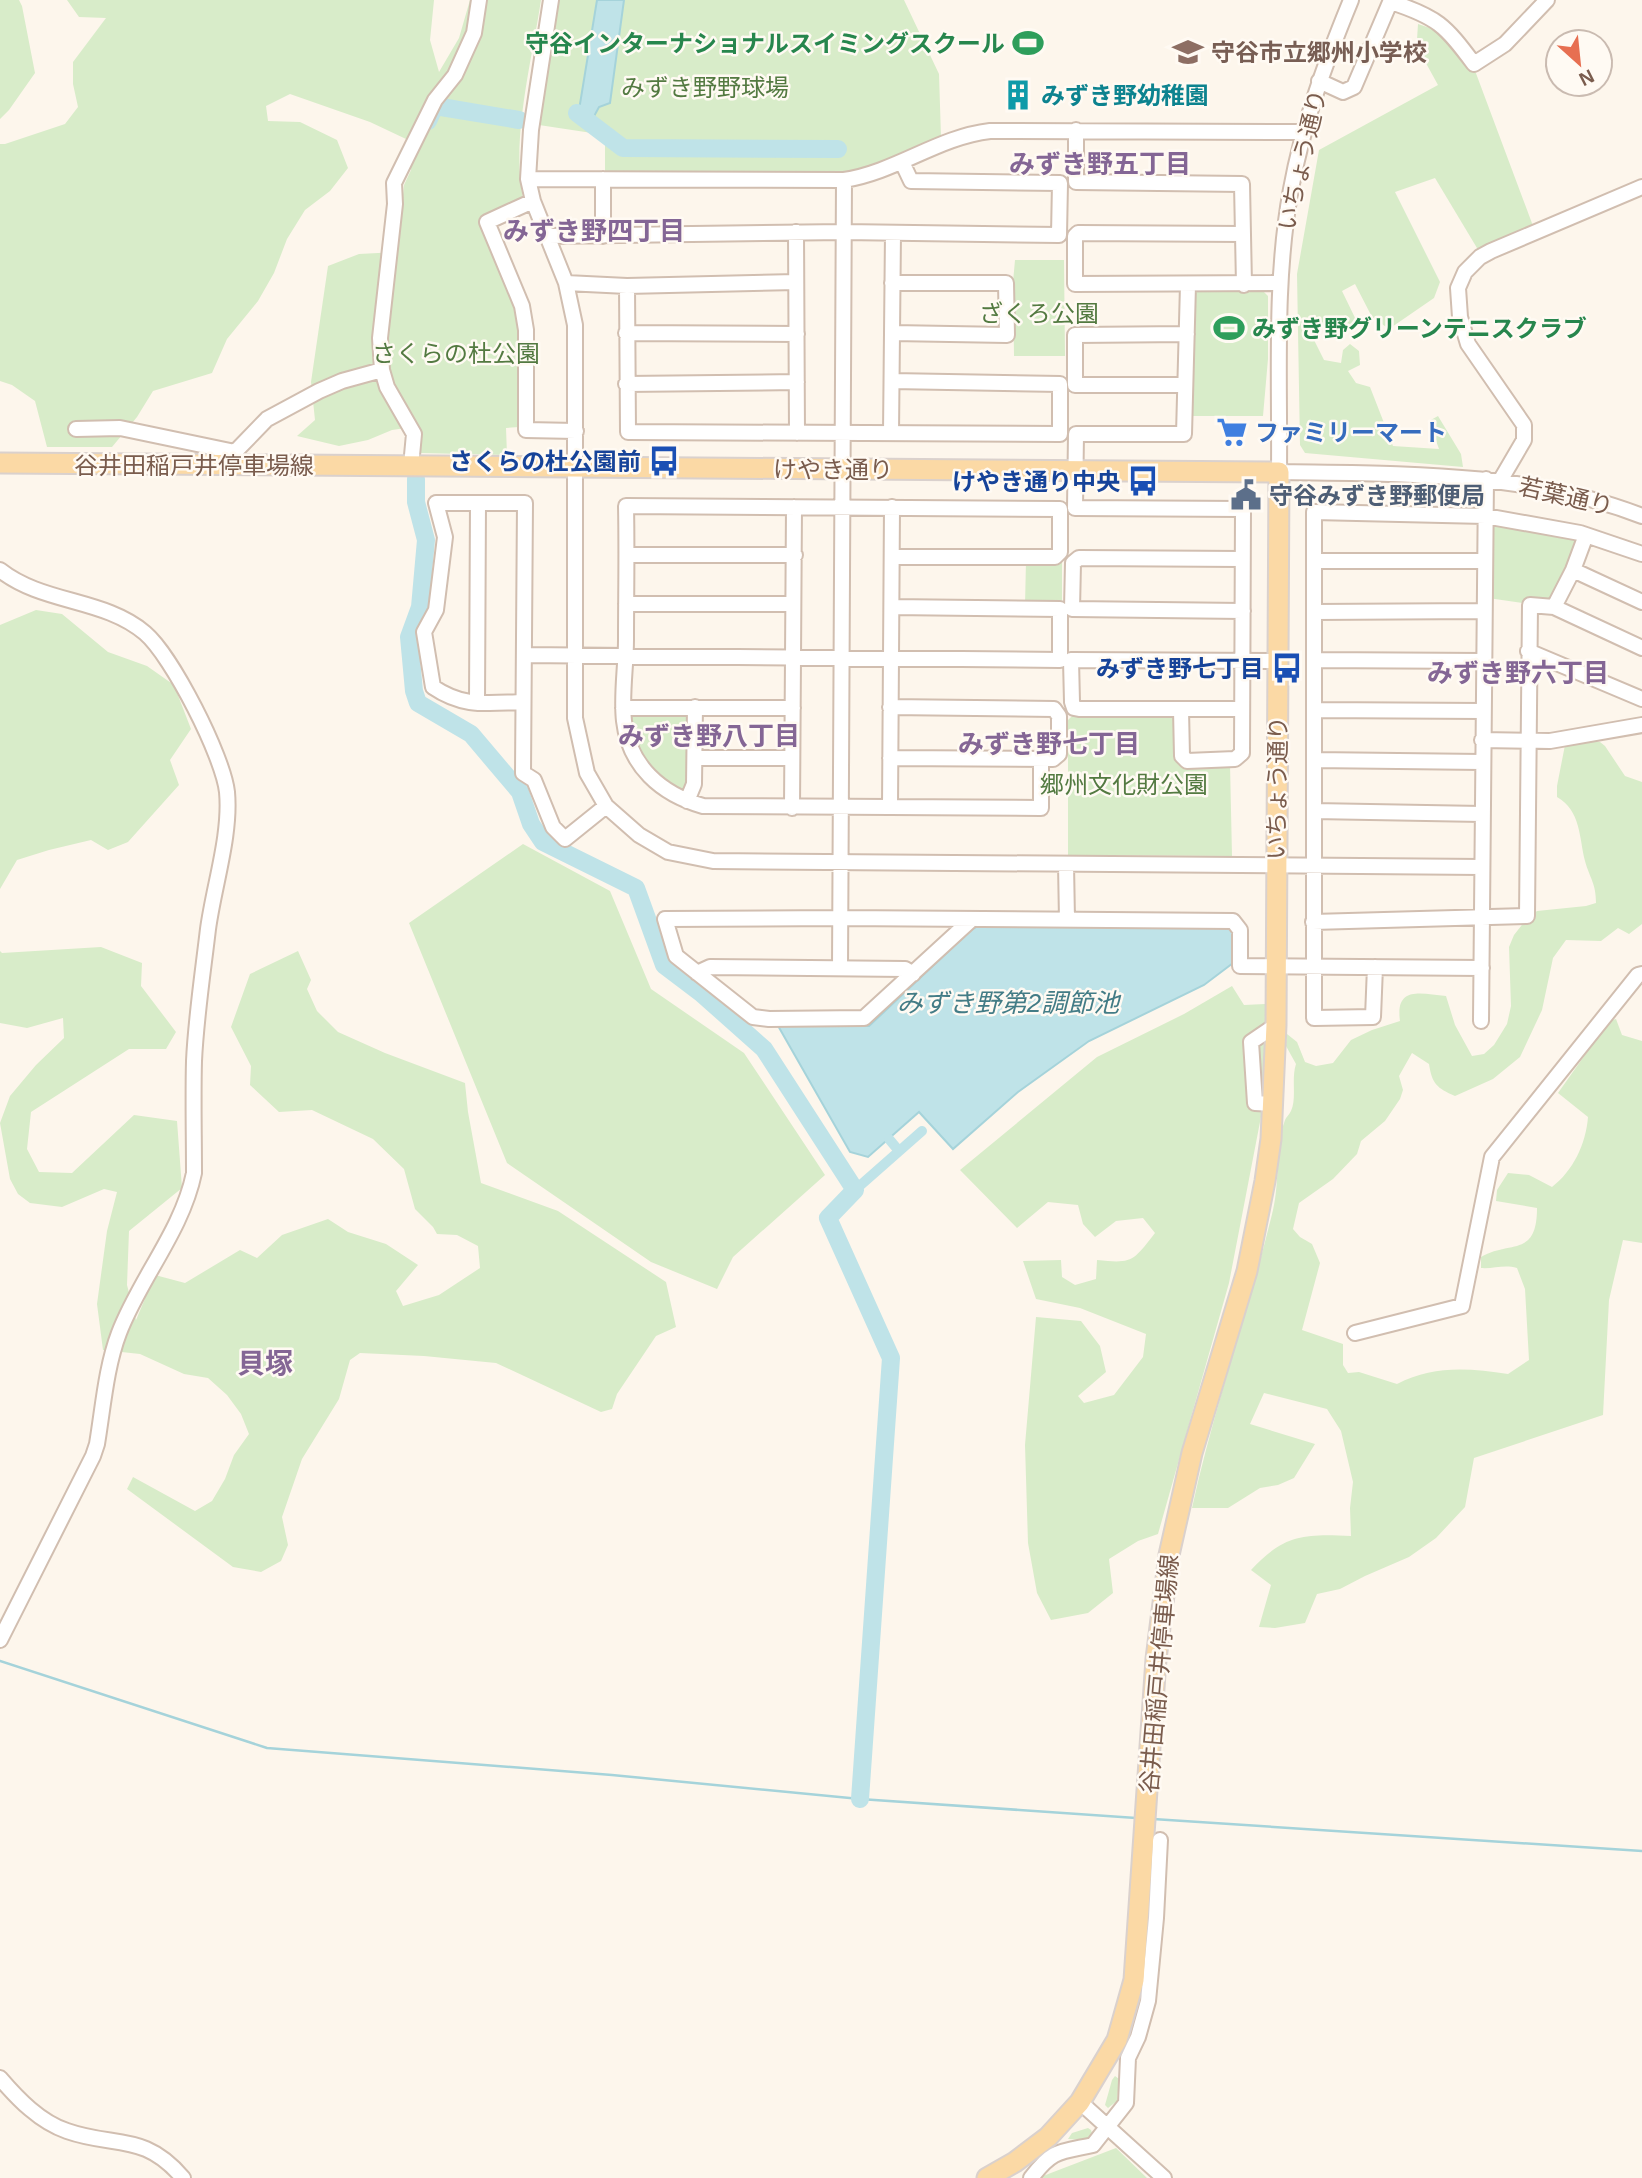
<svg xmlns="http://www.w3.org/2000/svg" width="1642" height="2178" font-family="Arial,'Noto Sans JP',sans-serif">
<rect width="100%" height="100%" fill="#fdf6ec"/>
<path fill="#d8ecc9" d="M0,0H19L22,6L35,73L9,110L0,119Z
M67,0H434L430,40L439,72L459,38L470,0H541C532,60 511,139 523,198L479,219L516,308L521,342L519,427L506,428L507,455L420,453V426L392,430L368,440L339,446L297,436L315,420L311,382L328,266L359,254L397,252L404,185L411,170L406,139L370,122L290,94L266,106L268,121L300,122L337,140L348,168L330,191L305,210L287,239L274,273L258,301L227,339L212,373L153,391L137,417L112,447H47L35,401L12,385L0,381V144H5L65,124L78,107L73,84V62L106,18L79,17Z
M559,0H904L939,74L941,137L892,160L850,173L605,174V135L539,125Z
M1436,23L1474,68L1536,234L1480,253L1435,178L1395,192L1440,282L1434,298L1389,329L1372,317L1355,284L1342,291L1358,324L1340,335L1329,334C1325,326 1319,320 1310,320V332L1324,360L1341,363L1343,350L1350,344L1359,351L1360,365L1348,371L1356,383L1370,387L1393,446L1439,449L1429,421L1438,416L1461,454L1463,467L1305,453L1300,445L1297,274L1319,150L1438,85L1427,65L1416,55L1418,24L1433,29Z
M1015,260H1064L1065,356H1014L1013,282Z
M1261,289L1268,296V359L1263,416H1190L1191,291Z
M1493,524L1576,537L1580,540L1568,570L1548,600L1529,604L1488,598Z
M1026,561H1062V605H1025Z
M36,610L62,614L108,652L147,666L174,685L191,729L170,760L179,785L128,842L108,850L91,840L49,850L17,860L0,889V625Z
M689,711L690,784L685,795L648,768L633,743L627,715Z
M1075,713L1174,714L1177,718L1178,765L1230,764L1232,856L1068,855V720Z
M1589,740L1600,742L1605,746L1625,776L1642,782V924L1629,934L1618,928L1601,941L1566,940L1553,958L1542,1010L1520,1057L1493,1079L1455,1096C1437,1088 1432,1084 1429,1064L1412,1053L1399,1076L1403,1090L1400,1099L1385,1121L1361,1141L1357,1154L1333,1179L1299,1203L1293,1229L1300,1237L1312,1244L1320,1263L1302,1330L1343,1344V1365L1348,1373L1359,1372L1397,1384C1433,1365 1469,1368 1508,1374L1529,1360L1525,1289L1517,1268C1504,1264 1494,1269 1481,1268V1257C1510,1240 1537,1258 1537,1208L1496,1201L1497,1190L1508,1173L1529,1175L1552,1187C1573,1171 1586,1144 1588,1117L1558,1093L1609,1021L1616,1019L1622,1035L1642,1041V1243L1623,1240L1609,1300L1603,1415L1474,1458L1465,1507L1436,1538L1409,1557L1365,1576L1340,1589L1317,1594L1305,1623L1275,1628L1259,1627L1271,1585L1251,1570C1284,1534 1305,1534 1351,1536L1350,1508L1353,1482L1341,1431L1327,1409L1264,1393L1250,1424L1315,1444L1294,1478L1278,1485L1260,1488L1228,1508H1192C1214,1407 1249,1310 1273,1210C1280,1181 1275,1148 1285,1120C1286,1117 1289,1115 1291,1111C1297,1098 1291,1079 1296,1064L1286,1046L1287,1034L1297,1042L1305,1062L1316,1066L1333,1063L1351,1040L1372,1030L1400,1021C1395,985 1422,994 1446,996L1455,1025L1472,1056L1484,1054L1494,1045L1507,1024L1511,1006L1509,947L1514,935L1525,921L1537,911L1586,906L1596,903C1596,883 1590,879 1585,861C1579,837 1581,811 1557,797V786L1565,745Z
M523,844L610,891L651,989L744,1053L825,1175L733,1257L717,1289L651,1262L507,1163L409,923Z
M101,947L142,963L141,986L176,1032L166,1049H129L31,1112L27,1149L39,1172L72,1173L134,1115L177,1121L182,1188L129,1231L127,1285L136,1320L155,1275L185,1283L240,1250L257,1258L282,1235L328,1219L348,1232L386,1244L418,1265L396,1291L403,1306L439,1295L480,1268L478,1246L457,1235L437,1234L433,1227L415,1209L404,1169L373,1139L312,1110L279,1112L250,1085L251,1066L231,1027L250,974L298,951L311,980L307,989L317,1011L338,1032L385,1053L465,1083L468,1112L481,1183L558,1211L666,1282L676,1327L656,1336L617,1394L612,1409L601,1412L496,1363L424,1356L360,1353L350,1360L339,1399L302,1459L282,1517L288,1545L281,1561L261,1572L233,1567L127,1489L133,1477L195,1511L212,1501L225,1479L234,1455L249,1434L241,1414L227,1395L208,1378L184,1374L140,1354L103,1350L97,1304L107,1231L117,1192L104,1189L62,1207L30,1203L18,1194L10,1179L0,1123L10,1096L36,1065L64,1038L63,1018L27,1028L0,1023V951L2,953Z
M1232,986L1244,1005L1265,1004V1096L1229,1283L1158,1534L1138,1541L1109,1559L1113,1593L1088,1613L1051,1620L1037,1593L1028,1543L1025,1445L1036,1317L1081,1321L1100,1346L1106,1372L1078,1396L1084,1403L1114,1395L1143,1357L1146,1334L1080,1308L1036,1299L1023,1261L1061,1260L1062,1277L1075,1285L1096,1279L1097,1260C1133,1264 1133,1261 1155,1233L1143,1218L1116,1221L1095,1237L1083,1224L1078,1205L1048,1202L1017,1228L960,1170L1097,1057L1184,1014Z
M1115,2076L1119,2079L1117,2101L1108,2108L1105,2105L1112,2080Z
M1088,2128L1091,2130L1092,2133L1085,2140L1068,2139L1072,2133Z
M1116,2148L1147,2178H1033L1043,2176Z"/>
<path fill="#bfe3e8" stroke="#a5d3da" stroke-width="2" d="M597,0H624L610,103L599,107L592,120L579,110Z
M980,925L1228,927L1234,931L1233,963L1204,985L1089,1041L1018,1092L953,1149L919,1112L868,1157L850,1152L777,1024L869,1026L971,930Z"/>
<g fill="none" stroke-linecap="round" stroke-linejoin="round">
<path stroke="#a5d3da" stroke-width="2.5" d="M0,1661L267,1748L612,1775L860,1799L1136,1818
M1153,1819L1642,1851"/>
<path stroke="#bfe3e8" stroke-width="10" d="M889,1139L899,1151
M855,1190L922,1131"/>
<path stroke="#bfe3e8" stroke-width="18" d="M577,113L623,148L838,149
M428,121L435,106L519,120
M416,479V502L426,540L420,607L409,637L414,691L418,703L471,734L520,792L531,824L543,842L636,888L664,965L701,993L764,1049L855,1190L828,1218L891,1358L860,1799"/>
<g stroke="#d1beb0" stroke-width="18">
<path id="minor" d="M551,0L531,130L528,179L533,201L566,283L575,325V718L587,773L606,806L639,835L668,852L713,861L1482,867
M1351,0C1326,61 1303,123 1291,189C1274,281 1280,378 1279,472C1402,474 1526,471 1642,516
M1391,2C1437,17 1445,25 1474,64L1505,44L1547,0
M1319,81L1343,92L1354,87L1391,0
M1076,130V182L1242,184L1244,285
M528,179L844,180C896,172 938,137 990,131L1303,132
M603,179V236
M533,201L487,222L522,306L526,330V430L576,431
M796,232L797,433
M1243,234L1078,233L1075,236V284L1280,283
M548,236L844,232L1059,235L1060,183L911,181L902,162
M566,283L627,286L796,282
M892,283H1006L1007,335L893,333
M627,286L628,432L1060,434V384L892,381
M626,333L797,334
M626,384L797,382
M1185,385H1075V335L1187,334
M76,429L120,428L235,452L267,419L319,391L342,381L382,370
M891,433L893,233
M411,466L414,434L387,387L382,370L380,338L395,204L394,183L435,100L455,75L474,33L479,0
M1500,481L1524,440V425L1468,344L1460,317L1458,288L1465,272L1480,257L1491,251L1642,187
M627,555H795
M892,557H1055L1060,552V509L626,506C627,551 626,595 626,640C626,667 621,695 624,721C629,766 661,794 703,806L1041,808V759
M1242,559L1079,558L1073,563L1072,609L1243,611
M1314,561H1483
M0,570C43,604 104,598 145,633C172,656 223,756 227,792C231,835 214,885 208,929C203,972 196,1017 194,1061C193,1098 194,1135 194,1173C182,1231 140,1278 119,1333C106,1367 103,1408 97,1444L93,1456L0,1640
M1573,570L1642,602
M626,604H793
M1554,607L1573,570L1586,535
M1314,612L1483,611
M1528,651L1642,699
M524,655L1060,660V609L892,607
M1314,660L1483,661
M523,702C487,703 464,708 433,687L424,632L436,610L445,537L436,503H525L523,773L534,780L553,827L565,839L606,806
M477,703L478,503
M890,707L1054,709L1059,716V754L1053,759L890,758
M623,708H793
M1242,709H1079L1074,708L1072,702L1071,660L1278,661
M1181,710L1182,756L1187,761L1235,759L1242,753L1243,509L1075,508L1076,434H1184L1188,285
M1314,710L1483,711
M1482,740L1550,741L1642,725
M695,758H792
M1314,760L1482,762
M687,801L694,784L695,707
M890,807L892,507
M792,808L794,507
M1314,811L1482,814
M1066,864L1067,920
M972,919L864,1018L769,1019L753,1017L676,956L665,919L840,918L1233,921L1240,930V966L1482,968
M1313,922L1527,916L1530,605L1554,607L1642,648
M1375,967L1373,1017L1314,1018V512L1485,516L1580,533L1642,554
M840,968L844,180
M697,973L710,967L905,969L913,974
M1481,1021L1486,479
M1274,1104L1255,1103L1251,1042L1276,1025
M1355,1333L1462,1306L1492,1157L1638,975L1642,974
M0,2078C18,2099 40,2122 67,2131C115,2148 144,2132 183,2178
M1080,2102L1164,2178
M1031,2178C1053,2149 1060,2152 1093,2145L1126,2103L1128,2058L1138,2037L1148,2001L1156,1918L1160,1840"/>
</g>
<g stroke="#dad1cd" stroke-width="23">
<path id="major" d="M0,463L1279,472L1276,1025L1271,1139L1265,1181L1247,1271L1192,1453L1169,1555L1156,1659L1134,1980L1117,2040L1080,2102L1048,2137L1015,2162L987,2178"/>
</g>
<use href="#minor" stroke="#fff" stroke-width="14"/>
<use href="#major" stroke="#fbd9a5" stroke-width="19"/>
</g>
<defs>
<g id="stadium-bare" transform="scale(2.415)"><path d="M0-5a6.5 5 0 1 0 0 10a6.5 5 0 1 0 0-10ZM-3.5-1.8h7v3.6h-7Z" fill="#2e9e5b" stroke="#fffaf3" stroke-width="2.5" paint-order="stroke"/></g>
<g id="school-bare" transform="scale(2.415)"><path d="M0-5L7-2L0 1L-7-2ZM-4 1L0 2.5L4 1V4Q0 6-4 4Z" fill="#8d6e63" stroke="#fffaf3" stroke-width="2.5" paint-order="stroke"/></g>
<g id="building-bare" transform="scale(2.415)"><path d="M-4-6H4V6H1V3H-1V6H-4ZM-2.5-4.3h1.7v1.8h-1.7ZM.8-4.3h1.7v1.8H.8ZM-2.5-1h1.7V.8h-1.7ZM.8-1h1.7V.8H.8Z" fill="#0f9aa8" stroke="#fffaf3" stroke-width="2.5" paint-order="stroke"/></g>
<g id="supermarket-bare" transform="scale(2.415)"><path d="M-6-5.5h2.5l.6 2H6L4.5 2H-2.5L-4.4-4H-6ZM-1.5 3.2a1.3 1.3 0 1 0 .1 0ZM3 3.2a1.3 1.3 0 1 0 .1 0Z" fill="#3f7fe0" stroke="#fffaf3" stroke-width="2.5" paint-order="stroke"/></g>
<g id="bus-bare" transform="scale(2.415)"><path d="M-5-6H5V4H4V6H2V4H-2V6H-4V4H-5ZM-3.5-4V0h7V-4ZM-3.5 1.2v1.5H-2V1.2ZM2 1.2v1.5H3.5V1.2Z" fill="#1a4fb4" stroke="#fffaf3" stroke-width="2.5" paint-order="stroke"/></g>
<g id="civic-bare" transform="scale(2.415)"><path d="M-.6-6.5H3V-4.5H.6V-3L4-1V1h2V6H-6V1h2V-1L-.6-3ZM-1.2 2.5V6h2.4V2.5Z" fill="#5c6f8a" stroke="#fffaf3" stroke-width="2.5" paint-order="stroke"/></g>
</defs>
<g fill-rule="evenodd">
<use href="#stadium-bare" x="1028" y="43"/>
<use href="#school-bare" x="1188" y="52"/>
<use href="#building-bare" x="1018" y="95"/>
<use href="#stadium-bare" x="1229" y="328"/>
<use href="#supermarket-bare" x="1232" y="432"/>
<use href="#bus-bare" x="664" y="461"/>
<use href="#bus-bare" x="1143" y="481"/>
<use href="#civic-bare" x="1246" y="495"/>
<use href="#bus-bare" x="1287" y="668"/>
</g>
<g text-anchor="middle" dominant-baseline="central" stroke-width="5" stroke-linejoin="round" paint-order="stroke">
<g font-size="24" font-weight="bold" fill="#27864d" stroke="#fffaf3" text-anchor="end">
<text x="1005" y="43">守谷インターナショナルスイミングスクール</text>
<text x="1252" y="328" text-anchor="start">みずき野グリーンテニスクラブ</text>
</g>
<g font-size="24" font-weight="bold" fill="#785e54" stroke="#fffaf3" text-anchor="start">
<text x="1211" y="52">守谷市立郷州小学校</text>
</g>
<g font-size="24" fill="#537a41" stroke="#fffaf3">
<text x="705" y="87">みずき野野球場</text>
<text x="1039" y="313">ざくろ公園</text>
<text x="456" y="353">さくらの杜公園</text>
<text x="1124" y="784">郷州文化財公園</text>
</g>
<g font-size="24" font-weight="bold" fill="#0d838f" stroke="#fffaf3" text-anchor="start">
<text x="1041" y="95">みずき野幼稚園</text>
</g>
<g font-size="24" fill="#7a5c4d" stroke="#fffaf3">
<text transform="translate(1302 160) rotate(-77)">いちょう通り</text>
<text x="194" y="465">谷井田稲戸井停車場線</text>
<text x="833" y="469">けやき通り</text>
<text transform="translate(1566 496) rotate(13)">若葉通り</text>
<text transform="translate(1277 788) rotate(-89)">いちょう通り</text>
<text transform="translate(1159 1674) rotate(-85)">谷井田稲戸井停車場線</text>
</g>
<g font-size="24" font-weight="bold" fill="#366cbe" stroke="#fffaf3" text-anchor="start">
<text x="1255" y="432">ファミリーマート</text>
</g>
<g font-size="24" font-weight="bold" fill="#164399" stroke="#fffaf3" text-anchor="end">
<text x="641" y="461">さくらの杜公園前</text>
<text x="1120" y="481">けやき通り中央</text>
<text x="1264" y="668">みずき野七丁目</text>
</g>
<g font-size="24" font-weight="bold" fill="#4e5e75" stroke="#fffaf3" text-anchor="start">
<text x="1269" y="495">守谷みずき野郵便局</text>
</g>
<g font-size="26" font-weight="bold" fill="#846695" stroke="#fffaf3">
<text x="1100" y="164">みずき野五丁目</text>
<text x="594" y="231">みずき野四丁目</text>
<text x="1518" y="673">みずき野六丁目</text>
<text x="709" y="736">みずき野八丁目</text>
<text x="1049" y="744">みずき野七丁目</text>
</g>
<g font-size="26" font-style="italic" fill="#437c86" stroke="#fffaf3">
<text x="1008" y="1003">みずき野第2調節池</text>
</g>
<g font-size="28" font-weight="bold" fill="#846695" stroke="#fffaf3">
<text x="265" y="1363">貝塚</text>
</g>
</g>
<g transform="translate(1579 63) rotate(153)"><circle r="33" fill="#fffaf3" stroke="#cabbb1" stroke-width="2"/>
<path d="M0-5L12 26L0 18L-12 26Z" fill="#e76f51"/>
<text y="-10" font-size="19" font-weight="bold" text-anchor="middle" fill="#7a5c4d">N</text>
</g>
</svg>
